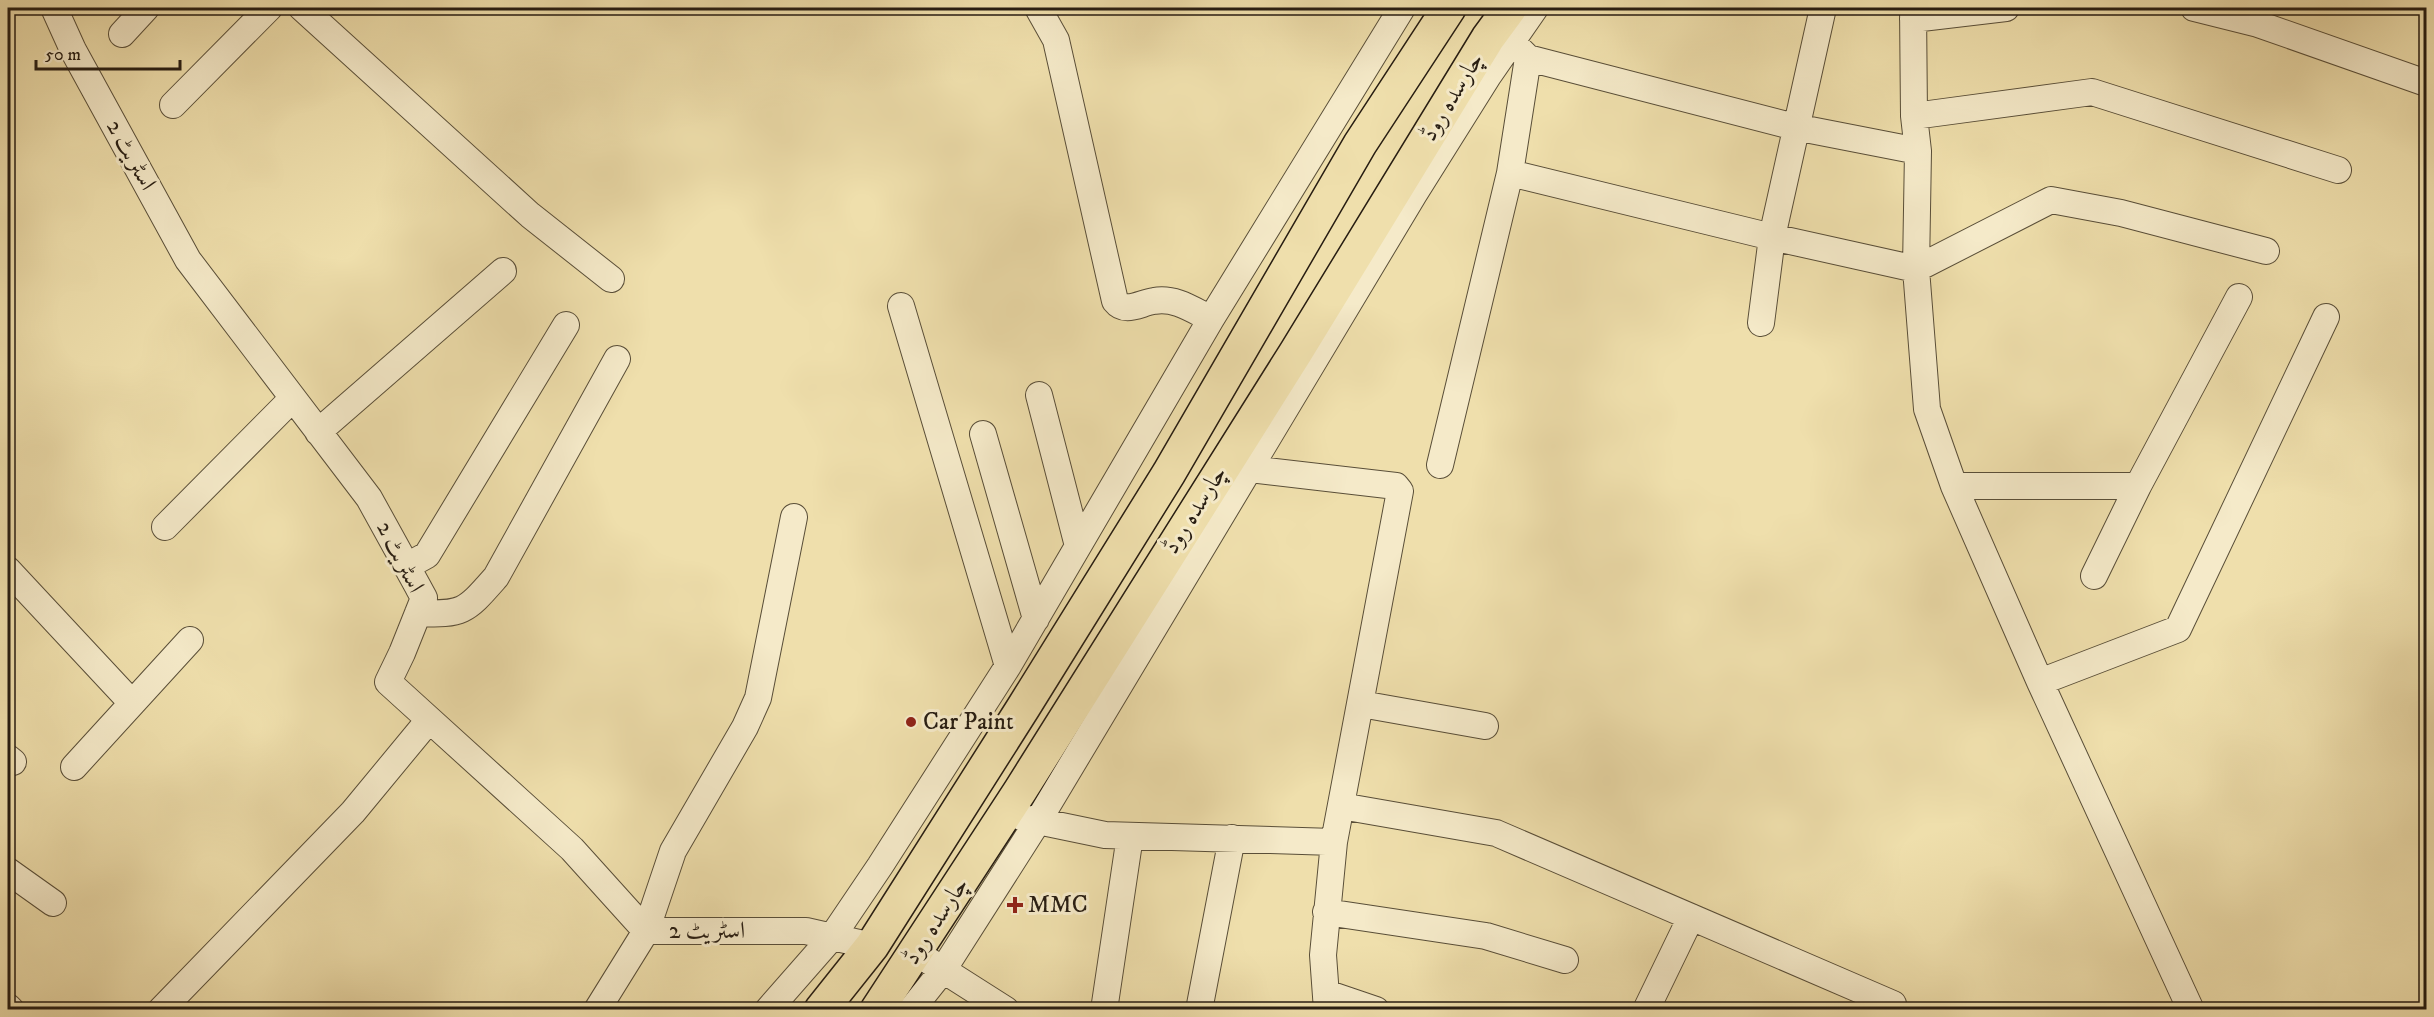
<svg xmlns="http://www.w3.org/2000/svg" width="2434" height="1017" font-family="'IM FELL DW Pica',Amiri,serif">
<rect width="100%" height="100%" fill="#efdfac"/>
<filter id="stains"><feTurbulence type="fractalNoise" baseFrequency=".00333" numOctaves="4"/><feColorMatrix values="0 0 0 0 .2 0 0 0 0 .09 0 0 0 0 .02 0 0 0 .5 -.17"/></filter>
<radialGradient id="worn" r=".72"><stop offset=".6" stop-color="#630" stop-opacity="0"/><stop offset="1" stop-color="#630" stop-opacity=".3"/></radialGradient>
<g fill="none" stroke-linecap="round" stroke-linejoin="round">
<g stroke="#594e38" stroke-width="28">
<path id="minor" d="M54,8L73,50L188,260L369,498L417,585L424,598L402,653L388,682L572,849L646,931H806L872,946
M302,8L530,215L611,279
M1038,8L1056,40L1115,301C1125,314 1140,303 1154,301C1175,297 1193,310 1211,319
M1913,8L1914,116L1918,151L1916,269L1927,409L1954,486L2040,682L2191,1010
M2194,8L2258,24L2426,83
M1913,19L2006,8
M122,34L146,8
M1512,42L1528,58L1795,127L1918,151
M173,105L269,8
M1914,116L2092,92L2338,170
M1510,173L1772,237L1916,269L2051,200L2121,213L2266,251
M901,306L1008,666
M1761,323L1772,237L1823,8
M1039,395L1078,546
M318,432L503,271
M983,434L1036,619
M1440,465L1510,173L1528,58
M1250,469L1396,486L1400,491L1334,842L1323,955L1327,1010
M1954,486H2138
M165,527L292,399
M407,566L427,555L566,325
M8,570L132,703
M2094,576L2138,486L2239,297
M418,613C464,615 466,611 496,577L617,359
M2040,682L2178,629L2326,317
M1361,704L1485,726
M8,758L13,762
M74,767L190,640
M1341,806L1496,833L1893,1004
M1023,818L1105,835L1334,842
M8,871L53,903
M1326,912L1486,936L1565,960
M929,961L1006,1010
M1326,993L1376,1010
M8,1007L11,1010
M161,1010L353,812L429,720
M597,1010L646,931L673,851L745,727L758,698L794,517
M768,1010L832,937L880,866L1008,666L1211,319L1402,8
M911,1010L943,970L1038,821L1414,194L1488,76L1535,8
M1104,1010L1130,836
M1199,1010L1232,838
M1646,1010L1691,917"/>
</g>
<g stroke="#271d12" stroke-width="36">
<path id="highway" d="M821,1010L872,946L1023,708L1169,473L1360,144L1449,8
M877,1010L1020,791L1296,352L1488,38L1510,8"/>
</g>
<use href="#minor" stroke="#f5eac9" stroke-width="26"/>
<use href="#highway" stroke="#efdfac" stroke-width="33"/>
</g>
<g fill="#8f2418" stroke="#f5eac9" stroke-width="2">
<circle cx="911" cy="722" r="6"/>
<path d="M1012 896h6v6h6v6h-6v6h-6v-6h-6v-6h6z"/>
</g>
<g text-anchor="middle" dominant-baseline="central" stroke-width="6" stroke-linejoin="round" paint-order="stroke">
<g font-size="24" fill="#271d12" stroke="#f5eac9">
<text transform="translate(1452 97) rotate(-59)">چارسدہ روڈ</text>
<text transform="translate(131 155) rotate(61)">اسٹریٹ 2</text>
<text transform="translate(1195 510) rotate(-58)">چارسدہ روڈ</text>
<text transform="translate(400 557) rotate(63)">اسٹریٹ 2</text>
<text transform="translate(936 921) rotate(-57)">چارسدہ روڈ</text>
<text x="707" y="931">اسٹریٹ 2</text>
</g>
<g font-size="24" fill="#271d12" stroke="#f5eac9" text-anchor="start">
<text x="923" y="722">Car Paint</text>
<text x="1028" y="905">MMC</text>
</g>
</g>
<rect width="2434" height="1017" fill="none" stroke="#efdfac" stroke-width="30"/>
<rect x="9" y="9" width="2416" height="999" fill="none" stroke="#271d12" stroke-width="3"/>
<rect x="15" y="15" width="2404" height="987" fill="none" stroke="#271d12" stroke-width="1.5"/>
<path d="M36 60v9h144v-9" fill="none" stroke="#271d12" stroke-width="3"/>
<text x="45" y="60" font-size="18" fill="#271d12" stroke="#f5eac9" stroke-width="4.5" paint-order="stroke">50 m</text>
<rect width="100%" height="100%" filter="url(#stains)"/>
<rect width="100%" height="100%" fill="url(#worn)"/>
</svg>
